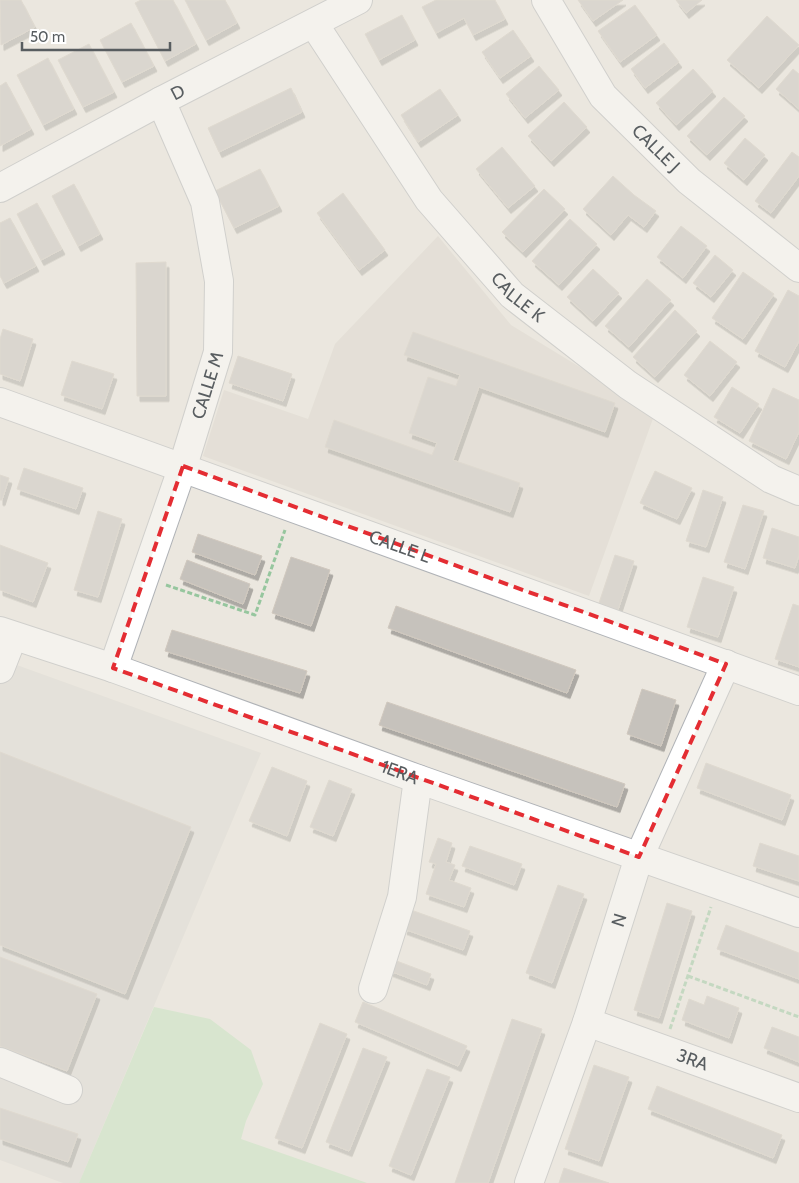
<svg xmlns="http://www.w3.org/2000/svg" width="799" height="1183" font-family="Cabin,sans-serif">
<defs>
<filter id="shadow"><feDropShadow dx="3" dy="5.5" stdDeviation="0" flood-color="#0004"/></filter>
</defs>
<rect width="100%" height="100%" fill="#ebe7df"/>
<path fill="#dcd9d4" d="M0,659L261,753L79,1183H63L0,1160Z"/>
<path fill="#dbd6ce" d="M438,236L511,325L655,413L589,596L203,456L224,390L308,419L335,344Z"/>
<path fill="#c0e3bc" d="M154,1007L210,1019L251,1050L263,1084L246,1121L241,1139L367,1183H79Z"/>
<path fill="#c6c2bc" stroke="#d0c8be" filter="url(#shadow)" d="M0,0H21L35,27L1,45Z
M141,0H173L196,44L165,61L135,3Z
M185,0H225L237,23L206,40Z
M436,0H495L505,19L473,35L464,18L436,33L422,7Z
M578,0H623L593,21Z
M676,0H702L686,13Z
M635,5L657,35L620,62L598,31Z
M402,15L415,40L379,60L365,34Z
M767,16L799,45L759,88L727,60Z
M131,23L154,66L122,82L100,40Z
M513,30L531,56L500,78L482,52Z
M664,43L679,62L645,88L631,69Z
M89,44L114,92L83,107L58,60Z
M48,58L74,109L43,125L17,75Z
M539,66L559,90L525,118L506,94Z
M693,69L713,91L676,125L656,103Z
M793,69L799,74V109L776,89Z
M6,82L31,129L0,146V86Z
M291,88L302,112L219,152L208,128Z
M440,89L458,115L418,142L401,115Z
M724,97L745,116L707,155L687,136Z
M564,102L587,127L551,161L528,136Z
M745,138L765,155L744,180L724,163Z
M502,147L535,186L508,208L476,169Z
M792,152L799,157V176L771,213L755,201Z
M260,169L279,206L234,228L215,191Z
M613,176L634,195L656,211L644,227L628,215L611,235L583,209Z
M74,184L100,234L78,246L52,196Z
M544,189L565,209L523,252L502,232Z
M343,193L385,250L359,270L317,213Z
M37,203L62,249L41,260L17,214Z
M10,218L36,266L4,283L0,276V223Z
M570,219L597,244L559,285L532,261Z
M681,226L707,246L683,278L657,257Z
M715,255L733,270L711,297L693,283Z
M166,262V396H137L136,263Z
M593,269L619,293L593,321L567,297Z
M743,272L774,294L743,339L712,318Z
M647,279L671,300L629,347L605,326Z
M788,290L799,296V341L785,367L755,351Z
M675,310L697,331L655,377L633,357Z
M3,329L33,339L20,381L0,374V339Z
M413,332L615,403L605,432L479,387L453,460L520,483L510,512L325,447L334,420L432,455L437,443L409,433L428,377L456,386L460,375L404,355Z
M710,341L737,362L710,396L684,375Z
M238,356L292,374L283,401L229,383Z
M72,361L114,374L102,409L61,395Z
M732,387L759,404L740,433L714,417Z
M773,388L799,400V432L786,459L749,441Z
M24,468L83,488L76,509L17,489Z
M655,471L692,488L677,519L640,503Z
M0,475L9,478L2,500H0Z
M703,490L723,497L706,547L686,541Z
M743,505L764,511L745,569L724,562Z
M98,511L122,519L98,597L74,590Z
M772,528L799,537V555L795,568L763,558Z
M198,534L262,556L255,575L192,552Z
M0,545L48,563L33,602L0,590Z
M615,555L634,561L618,610L599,603Z
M291,557L330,570L311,626L272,613Z
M187,560L250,584L243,604L180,579Z
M703,577L734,587L718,637L687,627Z
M793,604L799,606V667L775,659Z
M396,606L576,670L567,693L388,628Z
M172,630L307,671L300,693L165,651Z
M642,689L676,700L661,746L627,734Z
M387,702L625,784L617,807L379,725Z
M0,752L191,827L125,994L0,945Z
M706,763L791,795L782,820L697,788Z
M272,767L307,781L287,836L249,821Z
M329,780L352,789L333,836L310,827Z
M438,838L452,843L446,862L455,865L449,880L471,888L464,907L426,894L436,864L429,862Z
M760,843L799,856V881L753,866Z
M470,846L522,864L514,885L462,866Z
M558,885L584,894L552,983L526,973Z
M667,903L692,911L659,1018L634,1010Z
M411,910L470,931L463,950L404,929Z
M726,925L799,953V979L717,949Z
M0,957L97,994L67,1071L0,1046Z
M394,960L431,974L427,985L390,971Z
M707,996L739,1008L729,1038L682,1020L689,999L704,1005Z
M363,1002L467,1046L458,1066L355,1022Z
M512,1019L542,1029L488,1183H455Z
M320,1023L347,1034L302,1148L275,1138Z
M772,1027L799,1037V1062L764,1048Z
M363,1048L387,1057L349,1151L326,1142Z
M594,1065L629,1077L599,1161L565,1149Z
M427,1069L450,1077L411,1175L389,1166Z
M657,1086L782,1135L773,1158L648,1109Z
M0,1108L78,1134L68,1162L0,1139Z
M564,1168L609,1183H559Z"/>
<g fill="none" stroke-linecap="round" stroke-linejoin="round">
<g stroke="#b0b3b7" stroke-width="30">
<g id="minor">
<path id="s1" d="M546,0L603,96L689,181L799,268"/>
<path id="s2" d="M314,24L429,200L512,295L628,385L771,479L799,491"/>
<path id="s3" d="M0,188L161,101L358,0"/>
<path id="s4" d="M0,402L799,691"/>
<path id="s5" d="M0,631L113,668L418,779L799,913"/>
<path id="s6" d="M113,668L183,466L218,352L219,281L205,202L161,101"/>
<path d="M0,669L13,636"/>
<path d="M373,989L402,897L418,779"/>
<path id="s7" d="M587,1022L799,1098"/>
<path d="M0,1062L68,1090"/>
<path id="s8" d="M529,1183L587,1022L639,857L726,664"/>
</g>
</g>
<path stroke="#96c69e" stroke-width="3" stroke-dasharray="5 2.5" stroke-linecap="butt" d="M166,585L255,615L285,530
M688,976L799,1017
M670,1029L711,907"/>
<use href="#minor" stroke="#fff" stroke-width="28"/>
</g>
<path d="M0 0H799V1183H0ZM183,466L726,664L639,857L113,668Z" fill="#ebe7df" fill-opacity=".55" fill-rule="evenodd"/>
<path fill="none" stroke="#e42d33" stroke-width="4" stroke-dasharray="10 6" stroke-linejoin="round" d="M183,466L726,664L639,857L113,668Z"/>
<g text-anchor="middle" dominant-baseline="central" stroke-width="5" stroke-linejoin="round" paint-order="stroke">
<g font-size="18" fill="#585d60" stroke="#fff">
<text stroke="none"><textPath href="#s3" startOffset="202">D</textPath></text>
<text stroke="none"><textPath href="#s1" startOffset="186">CALLE J</textPath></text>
<text stroke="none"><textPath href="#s2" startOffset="342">CALLE K</textPath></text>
<text stroke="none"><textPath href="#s6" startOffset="298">CALLE M</textPath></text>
<text stroke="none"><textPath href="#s4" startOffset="425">CALLE L</textPath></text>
<text stroke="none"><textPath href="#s5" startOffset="424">1ERA</textPath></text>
<text stroke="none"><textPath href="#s8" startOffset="278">N</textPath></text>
<text stroke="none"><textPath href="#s7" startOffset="112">3RA</textPath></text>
</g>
</g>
<path d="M22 42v8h148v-8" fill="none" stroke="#585d60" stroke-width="2.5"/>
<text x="30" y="42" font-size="15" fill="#585d60" stroke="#ffffff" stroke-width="4" paint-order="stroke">50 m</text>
</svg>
